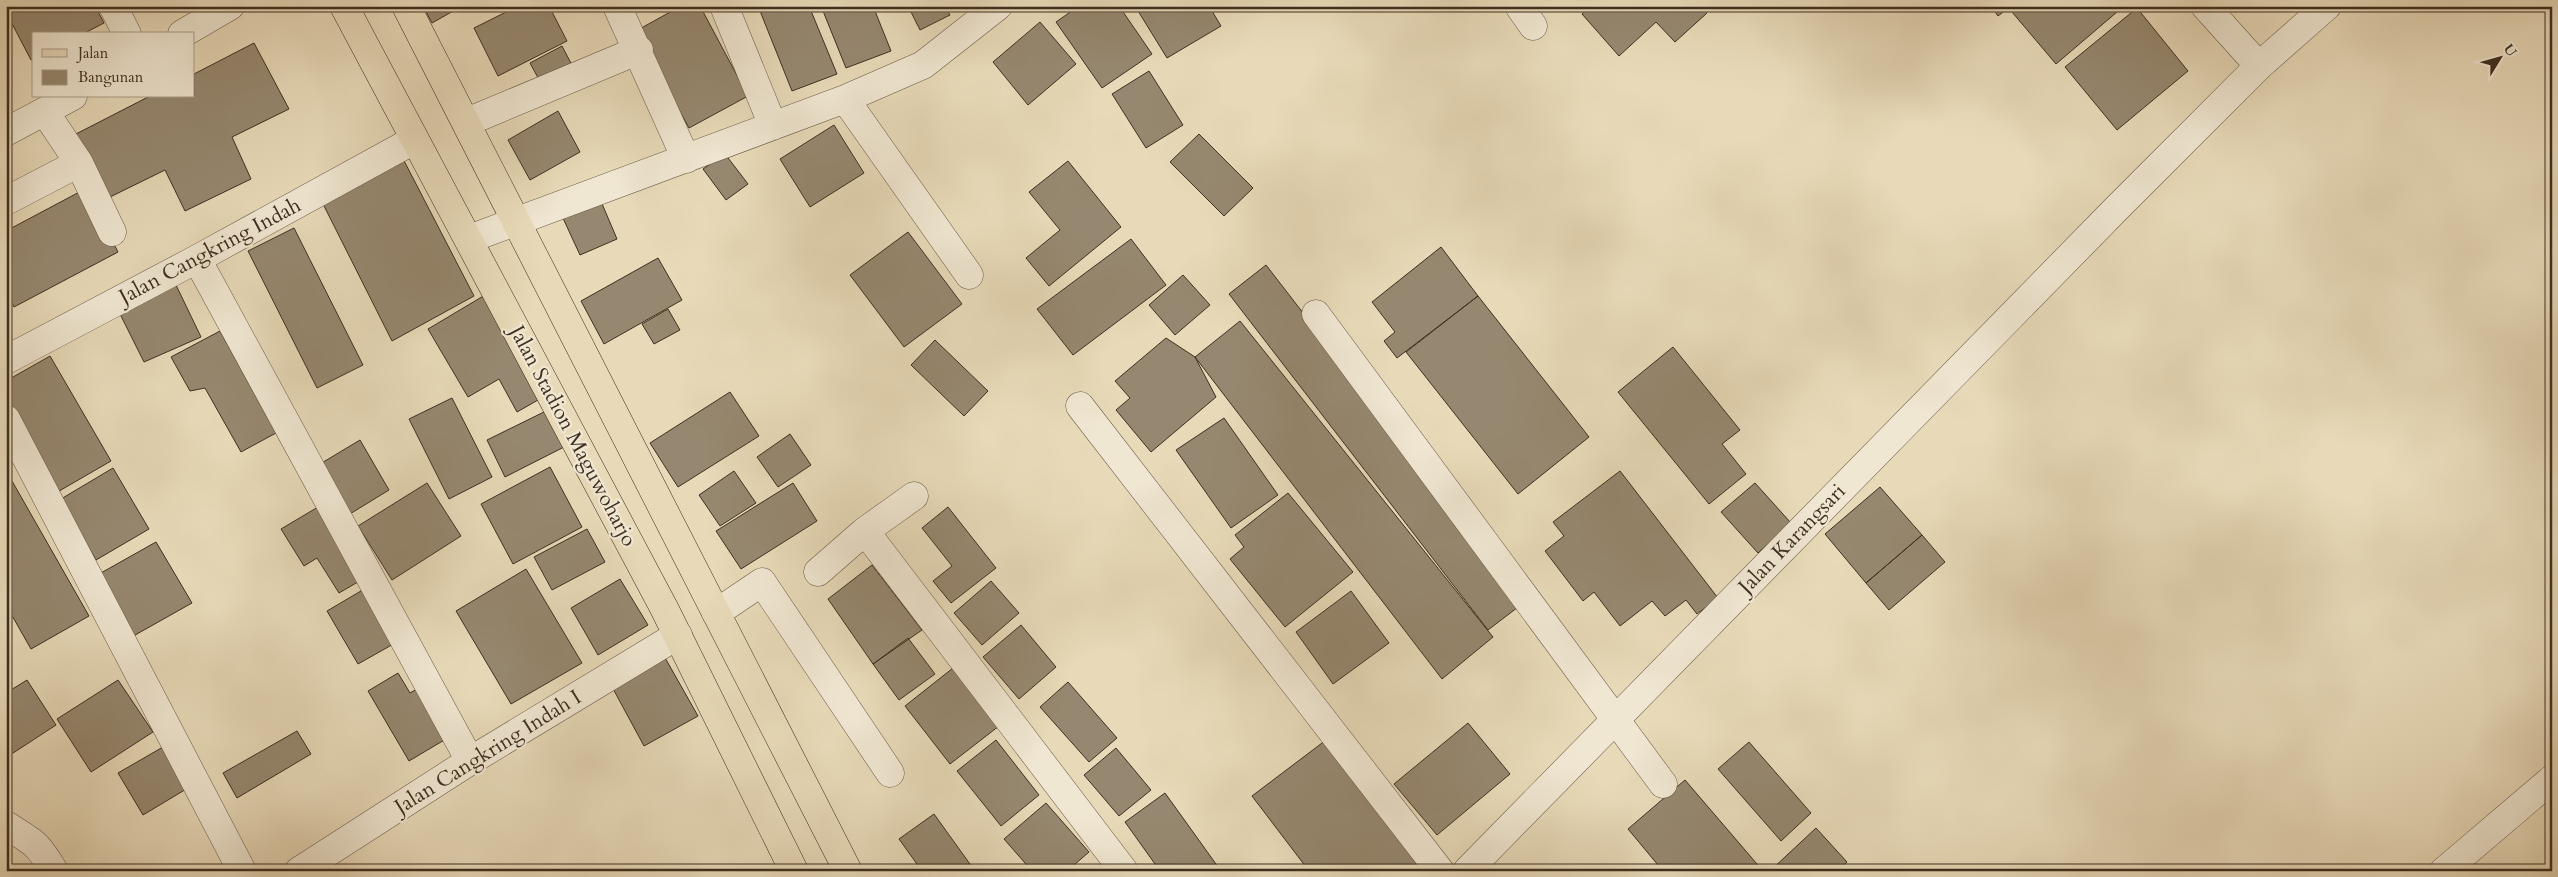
<svg xmlns="http://www.w3.org/2000/svg" width="2558" height="877" font-family="Cardo,serif">
<rect width="100%" height="100%" fill="#e8dab9"/>
<filter id="stains"><feTurbulence type="fractalNoise" baseFrequency=".004" numOctaves="4"/><feColorMatrix values="0 0 0 0 .2 0 0 0 0 .09 0 0 0 0 .02 0 0 0 .5 -.17"/></filter>
<radialGradient id="worn" r=".72"><stop offset=".6" stop-color="#630" stop-opacity="0"/><stop offset="1" stop-color="#630" stop-opacity=".3"/></radialGradient>
<path fill="#968870" stroke="#3e2f20" d="M6,6H95L104,23L83,34H34V59L31,60L6,12Z
M423,6H462L432,23Z
M518,6H549L567,41L498,76L474,28Z
M681,6H700L748,96L689,128L636,31Z
M758,6H809L837,74L792,91Z
M821,6H873L891,51L846,68Z
M908,6H945L950,15L920,30Z
M1079,6H1119L1152,54L1102,88L1056,22Z
M1135,6H1209L1221,26L1167,58Z
M1591,6H1700L1707,13L1675,42L1656,22L1619,56L1582,14Z
M1991,6H2011L1998,16Z
M2018,6H2112L2117,12L2056,64L2012,12Z
M2137,8L2188,71L2117,130L2065,67Z
M1040,22L1076,64L1028,105L993,62Z
M254,43L289,109L232,137L251,179L185,211L165,170L108,198L74,135L150,96H194V74Z
M562,46L574,69L542,85L530,63Z
M1149,71L1183,125L1146,148L1112,94Z
M558,111L580,152L530,180L508,140Z
M834,125L864,173L810,207L780,159Z
M1199,134L1253,188L1224,216L1170,162Z
M400,153L474,296L392,341L319,196Z
M725,154L748,184L726,200L703,169Z
M1068,161L1121,227L1049,286L1026,258L1060,230L1029,192Z
M85,189L118,252L14,307L6,291V231Z
M600,199L617,239L580,255L562,216Z
M294,228L363,365L317,388L248,251Z
M908,232L962,304L904,347L850,275Z
M1131,239L1166,285L1073,355L1037,309Z
M1441,247L1478,296L1397,358L1384,341L1395,332L1372,302Z
M658,258L682,300L604,344L581,301Z
M1266,265L1526,601L1488,630L1229,294Z
M1183,275L1210,305L1175,335L1149,305Z
M176,285L201,337L144,362L119,312Z
M485,295L545,396L517,412L499,379L468,397L428,329Z
M1478,296L1589,437L1518,494L1406,352Z
M668,309L680,330L654,344L642,324Z
M1240,321L1493,637L1442,679L1195,357Z
M220,331L276,433L241,452L205,388L190,391L171,357Z
M1166,338L1195,357L1216,397L1151,452L1116,410L1130,398L1115,381Z
M935,340L988,391L964,416L911,365Z
M1673,347L1740,430L1722,444L1746,474L1709,504L1618,392Z
M50,356L111,461L54,494L6,410V381Z
M730,392L759,436L678,487L650,443Z
M452,398L492,477L449,499L409,419Z
M550,409L568,445L505,477L487,440Z
M1224,418L1278,495L1231,528L1176,450Z
M790,434L811,465L778,487L757,457Z
M360,440L389,490L345,517L315,467Z
M550,467L582,527L513,564L481,504Z
M113,468L149,529L96,560L61,499Z
M734,471L756,503L720,526L699,495Z
M1620,471L1718,598L1697,614L1686,600L1665,616L1652,601L1620,626L1594,592L1583,601L1545,551L1564,536L1553,522Z
M12,481L89,616L31,649L6,605V484Z
M427,483L461,536L392,580L358,526Z
M793,483L817,521L741,569L716,531Z
M1755,483L1791,523L1758,553L1721,512Z
M1880,487L1922,535L1866,583L1825,534Z
M1288,493L1353,572L1285,627L1230,559L1244,547L1235,535Z
M318,507L363,579L339,593L317,558L304,566L281,529Z
M948,507L996,568L951,603L933,581L952,566L922,528Z
M587,529L605,562L552,590L534,557Z
M1922,535L1945,562L1889,610L1866,583Z
M156,542L192,603L128,639L92,578Z
M872,565L922,630L873,664L828,599Z
M526,569L582,663L511,704L456,611Z
M620,579L648,625L598,655L571,608Z
M991,581L1019,613L982,645L954,613Z
M366,588L397,642L358,664L327,611Z
M1351,591L1389,643L1333,684L1296,632Z
M1021,625L1056,667L1019,699L983,657Z
M908,638L935,674L899,700L873,664Z
M664,656L698,716L644,746L611,685Z
M953,668L999,726L950,764L905,706Z
M398,673L410,693L422,686L451,736L409,761L368,691Z
M27,680L56,725L7,757L6,693Z
M118,680L153,732L91,772L57,719Z
M1068,682L1117,738L1089,762L1040,707Z
M1468,723L1510,774L1437,835L1394,784Z
M297,731L311,754L237,798L223,773Z
M996,740L1039,795L1001,826L957,771Z
M1326,740L1426,871H1309L1252,796Z
M1749,742L1811,813L1781,841L1718,769Z
M163,747L188,788L143,815L118,773Z
M1116,748L1151,790L1119,816L1084,775Z
M1685,780L1763,871H1663L1628,829Z
M1165,793L1221,871H1160L1125,822Z
M1046,803L1089,852L1067,871H1032L1004,839Z
M934,814L975,871H922L899,839Z
M1816,828L1847,862L1838,871H1770Z"/>
<g fill="none" stroke-linecap="round" stroke-linejoin="round">
<g stroke="#685a46" stroke-width="29">
<path id="minor" d="M113,6L127,34
M617,6L686,159
M724,6L773,126
M1519,6L1533,26
M2205,6L2259,66
M182,34L230,6
M845,99L969,275
M45,112L79,163
M467,122L639,50
M6,132L73,96
M6,201L79,163L112,232
M469,239L845,99L923,65L998,6
M197,259L470,761
M1316,314L1663,784
M6,360L197,259L414,140
M1080,406L1440,871
M6,419L242,871
M914,496L865,531L1124,871
M818,572L865,531
M716,613L762,582L890,773
M6,825C34,843 36,841 54,871
M299,871L470,761L678,635
M1467,871L2117,208L2259,66L2327,6
M2444,871L2552,779"/>
</g>
<g stroke="#3e2f20" stroke-width="29">
<path id="major" d="M344,6L664,608L794,871
M406,6L848,871"/>
</g>
<use href="#minor" stroke="#f0e7d2" stroke-width="28"/>
<use href="#major" stroke="#e8dab9" stroke-width="28"/>
</g>
<g text-anchor="middle" dominant-baseline="central" stroke-width="4.5" stroke-linejoin="round" paint-order="stroke">
<g font-size="21" fill="#3e2f20" stroke="#f0e7d2">
<text transform="translate(210 251) rotate(-28)">Jalan Cangkring Indah</text>
<text transform="translate(573 436) rotate(62)">Jalan Stadion Maguwoharjo</text>
<text transform="translate(1792 539) rotate(-46)">Jalan Karangsari</text>
<text transform="translate(488 752) rotate(-32)">Jalan Cangkring Indah I</text>
</g>
</g>
<rect width="2558" height="877" fill="none" stroke="#e8dab9" stroke-width="25"/>
<rect x="8" y="8" width="2543" height="862" fill="none" stroke="#3e2f20" stroke-width="2.5"/>
<rect x="12" y="12" width="2533" height="852" fill="none" stroke="#3e2f20"/>
<rect x="32" y="32" width="162" height="65" fill="#f0e7d2" stroke="#a99d8b"/>
<rect x="42" y="49" width="25" height="8" fill="#e8dab9" stroke="#a99d8b"/>
<text x="78" y="58" font-size="15" fill="#3e2f20">Jalan</text>
<rect x="42" y="70" width="25" height="15" fill="#968870" stroke="#a99d8b"/>
<text x="78" y="82" font-size="15" fill="#3e2f20">Bangunan</text>
<g transform="translate(2500 58) rotate(53)" stroke="#f0e7d2" stroke-width="4" paint-order="stroke">
<path d="M0-4L9 19L0 12L-9 19Z" fill="#3e2f20"/>
<text y="-8" font-size="14" font-weight="bold" text-anchor="middle" fill="#3e2f20">U</text>
</g>
<rect width="100%" height="100%" filter="url(#stains)"/>
<rect width="100%" height="100%" fill="url(#worn)"/>
</svg>
